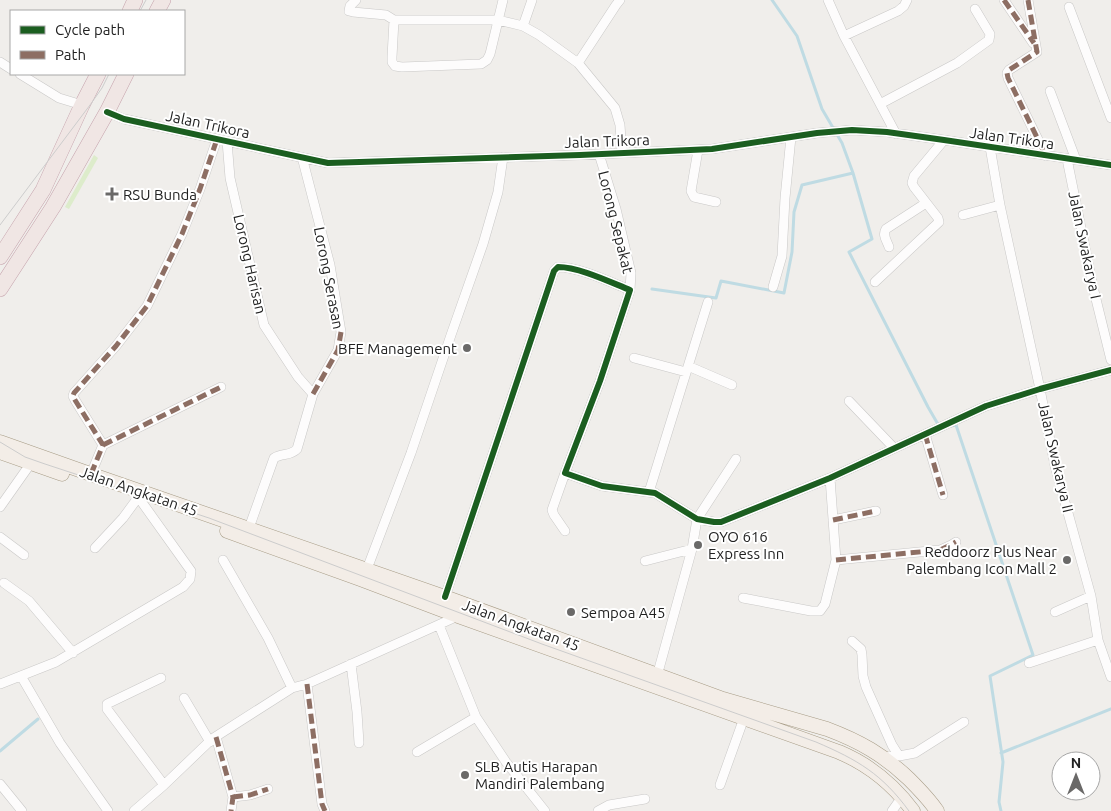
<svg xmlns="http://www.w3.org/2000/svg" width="1111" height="811" font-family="Ubuntu,sans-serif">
<rect width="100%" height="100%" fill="#f0eeeb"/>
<path fill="#ddeccb" d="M94,155L98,158L69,209L65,207Z"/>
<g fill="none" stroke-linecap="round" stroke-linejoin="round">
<path stroke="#bfdbe3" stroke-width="3" d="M853,173L872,239L849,252L928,407L939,426
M652,289L716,298L721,281L784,293L792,252L794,212L802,185L853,173L842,143L822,109L797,36L772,0
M951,426L956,425L1033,655L990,676L1003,762L999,802L1001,811
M0,751L38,719
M1001,753L1111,709"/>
<g stroke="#c9c8c7" stroke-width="10">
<path id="minor" d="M356,0L350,6L349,11L353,12L386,15L394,20H498L523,26L539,35L578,63L615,108L620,125L622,153
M828,0L844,36
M1004,0L1033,43
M1028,0L1037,52L1009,70L1007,73L1008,78L1046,156
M1069,7L1111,118
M394,20L392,57V62L395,66L402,67L481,64L487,60L490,54L503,0
M523,26L532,0
M0,62L11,69
M578,63L616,5L620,0
M20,74L59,98L82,105
M1050,91L1076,160
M880,104L957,63L989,40L990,34L975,9
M107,112L124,119L328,163L580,155L712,149L817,133L852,130L887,132L944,140L1111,165
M896,134L844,36L898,11L904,6L907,0
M227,141L230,178L264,325L298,377L313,394L297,449C291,456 282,453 274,458L249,528
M990,147L1000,205L1040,389L1055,466L1091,596L1098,640L1111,677
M698,150L691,191L694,197L716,202
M599,154L616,209L631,273L630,290
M302,157L330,265L341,332L338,350L313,394
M1067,159L1093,287L1111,360
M963,215L1000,205
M889,247C887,241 882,235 886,229L926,203
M875,282L939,222L938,218L914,187L912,183L914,176L944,140
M773,287L782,256L785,198L791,137
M634,358L686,372
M688,366L732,385
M849,401L894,448
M925,434L943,495
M103,445L221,387
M565,473L552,510L554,515L565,531
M91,474L103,445L75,400L73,396L74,393L116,346L147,306L182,234L200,189L217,139
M649,492L708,302
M0,507L31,463
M833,520L876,511
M0,537L24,555
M95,548L123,518L137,499
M223,560L268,638L292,688
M836,560L940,550L951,545L956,542
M645,561L692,549
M367,569L411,453L451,335L483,244L498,192L503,157
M4,583L29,601L73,653
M445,597L554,271L558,267C579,267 610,282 630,290L600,381L565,473L602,486L655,493L697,519L714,522H721L830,478L986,406L1040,389L1111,370
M743,598L811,611H820L825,604L836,560L830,478
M1055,612L1091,596
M439,625L476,717L506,762L545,811
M852,641L861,649L862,655L863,676L866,687L892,745L899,756L882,757
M1029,663L1098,640
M351,664L357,712L359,743
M21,676L60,743L108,811
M657,676L692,549L697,519L736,459
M161,678L107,704V709L164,785
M0,684L56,662L183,587L190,579L191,571L141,501
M307,684L322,804L325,811
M184,698L210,742
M216,737L233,797L231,811
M417,752L476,717
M899,756L915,753L964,722
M0,784L22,811
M720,785L744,718
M233,797L250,795L268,789
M134,811L164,785L212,739L292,688L307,684L458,616
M598,811L609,805L645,799
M892,811L902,797"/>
</g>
<g stroke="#a79c86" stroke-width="15">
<path id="primary" d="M0,442L96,476L445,597L723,699L827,729C859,741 884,755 909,779C919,789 929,799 937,811
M0,452L62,474
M227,531L360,579L458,616L839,752C870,765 893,784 913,811"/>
</g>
<g stroke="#c5a2ac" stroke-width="16">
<path id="trunk" d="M130,11L135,0
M157,11L163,0
M0,257L43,190L82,105L98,74
M0,289L53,207L107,112L126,74"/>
</g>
<use href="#minor" stroke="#fdfcfc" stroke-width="9"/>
<use href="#primary" stroke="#f3ede7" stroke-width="14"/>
<use href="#trunk" stroke="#f0e6e4" stroke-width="15"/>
<path stroke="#ccc" stroke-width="1" d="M140,11L146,0
M0,225L90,105L102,88L109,74
M0,442L25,457L45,464L209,518L542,644L816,742C858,760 882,774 909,811"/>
<path stroke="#8d6e63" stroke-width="5" stroke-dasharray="10 5" stroke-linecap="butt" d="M1004,0L1034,43
M1028,0L1037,52L1009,70L1007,73L1008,78L1046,156
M313,394L338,350L341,332
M925,434L943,495
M103,445L221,387
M91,474L103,445L75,400L73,396L74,393L116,346L147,306L182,234L200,189L217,139
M833,520L876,511
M836,560L940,550L951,545L956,542
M307,684L322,804L325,811
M216,737L233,797L231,811
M233,797L250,795L268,789"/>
<g stroke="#fff" stroke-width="9">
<path id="cycleway" d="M107,112L124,119L328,163L580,155L712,149L817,133L852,130L887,132L944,140L1111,165
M445,597L554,271L558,267C579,267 610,282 630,290L600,381L565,473L602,486L655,493L697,519L714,522H721L830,478L986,406L1040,389L1111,370"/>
</g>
<use href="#cycleway" stroke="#1b5e20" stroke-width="6"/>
</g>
<g fill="#6a6968" stroke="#fff" stroke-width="2">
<path d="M109.5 186.5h5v5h5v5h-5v5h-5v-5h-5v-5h5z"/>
<circle cx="467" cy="348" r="5"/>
<circle cx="698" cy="545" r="5"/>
<circle cx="1067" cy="560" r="5"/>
<circle cx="571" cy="612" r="5"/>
<circle cx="465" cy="775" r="5"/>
</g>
<g text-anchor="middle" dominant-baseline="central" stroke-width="4" stroke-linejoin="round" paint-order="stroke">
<g font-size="15" fill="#222" stroke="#fff">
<text transform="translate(208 124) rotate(12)">Jalan Trikora</text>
<text transform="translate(1012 138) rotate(8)">Jalan Trikora</text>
<text transform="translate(607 141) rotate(-2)">Jalan Trikora</text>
<text transform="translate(616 222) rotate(76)">Lorong Sepakat</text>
<text transform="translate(1085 245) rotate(78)">Jalan Swakarya I</text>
<text transform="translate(250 264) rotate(77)">Lorong Harisan</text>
<text transform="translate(329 278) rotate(79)">Lorong Serasan</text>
<text transform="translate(1056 457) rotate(77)">Jalan Swakarya II</text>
<text transform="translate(139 491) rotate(19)">Jalan Angkatan 45</text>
<text transform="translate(521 625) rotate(20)">Jalan Angkatan 45</text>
</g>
<g font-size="15" fill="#222" stroke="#fff" text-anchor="start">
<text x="123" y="194">RSU Bunda</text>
<text x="457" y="348" text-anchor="end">BFE Management</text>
<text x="708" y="536">OYO 616<tspan x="708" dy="17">Express Inn</tspan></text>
<text x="1057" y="551" text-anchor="end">Reddoorz Plus Near<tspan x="1057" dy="17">Palembang Icon Mall 2</tspan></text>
<text x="581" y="612">Sempoa A45</text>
<text x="475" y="766">SLB Autis Harapan<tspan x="475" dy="17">Mandiri Palembang</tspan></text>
</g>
</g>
<rect x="10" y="10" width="175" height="65" fill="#ffffff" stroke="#a7a7a7"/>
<rect x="20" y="26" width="25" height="8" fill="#1b5e20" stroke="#a7a7a7"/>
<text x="55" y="35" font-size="15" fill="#222222">Cycle path</text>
<rect x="20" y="51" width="25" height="8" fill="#8d6e63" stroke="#a7a7a7"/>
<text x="55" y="60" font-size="15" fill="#222222">Path</text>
<g transform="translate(1076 776)"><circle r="24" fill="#ffffff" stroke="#a7a7a7"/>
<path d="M0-4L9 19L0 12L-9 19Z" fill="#6a6968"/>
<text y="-8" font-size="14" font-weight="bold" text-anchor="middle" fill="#222222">N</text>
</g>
</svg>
